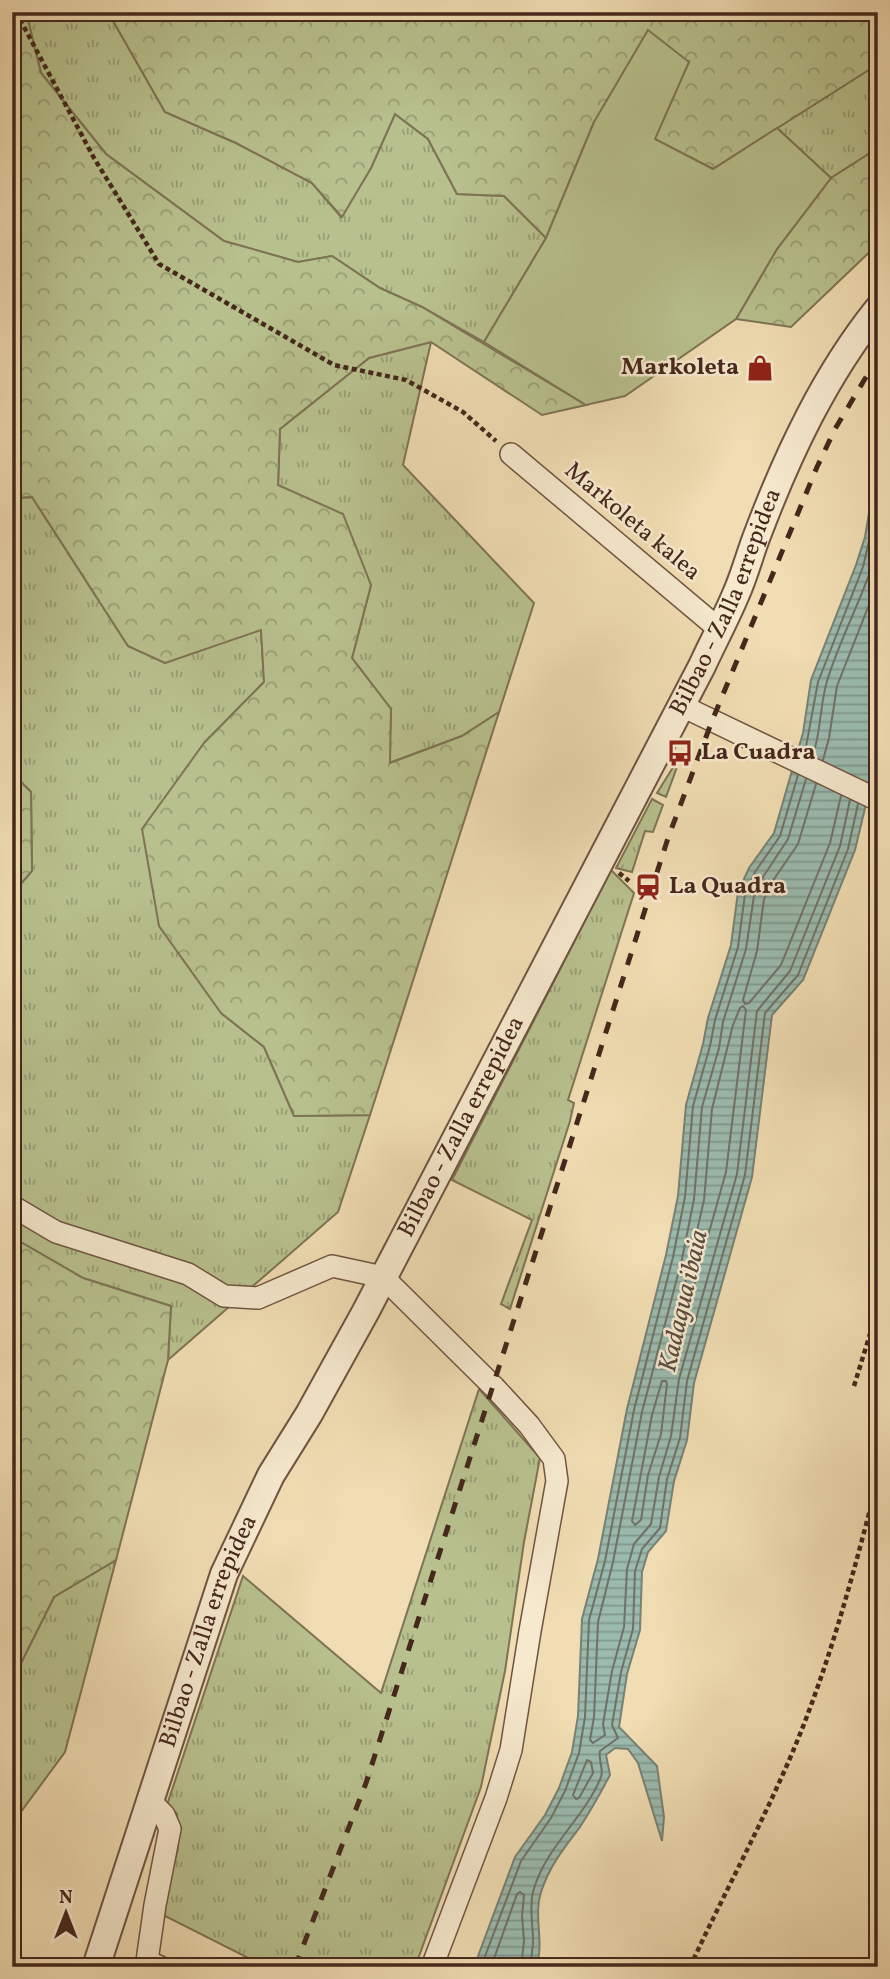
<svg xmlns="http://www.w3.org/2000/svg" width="890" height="1979" font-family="Vollkorn,serif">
<defs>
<pattern id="grass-tufts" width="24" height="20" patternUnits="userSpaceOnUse" patternTransform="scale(1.75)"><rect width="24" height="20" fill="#b8c18e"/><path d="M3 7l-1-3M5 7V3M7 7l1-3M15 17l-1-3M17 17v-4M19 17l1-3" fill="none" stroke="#979d73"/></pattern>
<pattern id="forest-crowns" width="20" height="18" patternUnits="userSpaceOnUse" patternTransform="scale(1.75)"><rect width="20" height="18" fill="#b8c18e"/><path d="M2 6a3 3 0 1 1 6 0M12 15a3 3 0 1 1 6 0" fill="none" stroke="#979d73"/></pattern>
<pattern id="water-rules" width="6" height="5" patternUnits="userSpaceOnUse" patternTransform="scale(1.75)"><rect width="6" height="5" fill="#9bbbaf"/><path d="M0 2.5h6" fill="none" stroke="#80988e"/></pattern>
</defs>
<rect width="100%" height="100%" fill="#f1ddb3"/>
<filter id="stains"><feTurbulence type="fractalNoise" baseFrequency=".00286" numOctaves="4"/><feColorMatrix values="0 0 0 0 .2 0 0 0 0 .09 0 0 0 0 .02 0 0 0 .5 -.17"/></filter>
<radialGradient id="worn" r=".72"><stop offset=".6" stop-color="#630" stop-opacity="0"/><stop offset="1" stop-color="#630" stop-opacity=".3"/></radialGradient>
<path fill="url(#grass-tufts)" stroke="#7e7455" stroke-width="2" d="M26,12H108L165,112L236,143L312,183L341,217L371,168L395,114L428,139L457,194L504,196L546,238L484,342L422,307L380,288L332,256L298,262L224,241L106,154L41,73Z
M878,64V148L831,178L777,128Z
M431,342L403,465L534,603L499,712L462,736L389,763L391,709L352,658L371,585L278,486L280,429L369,358Z
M32,497L128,646L165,663L261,629L264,682L204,743L221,1013L264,1047L294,1116L370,1115L338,1212L168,1360L171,1306L83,1278L12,1237V894L32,871L31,792L12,773V499Z
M677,761V767L666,797L657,793Z
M652,799L663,805L653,832L645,831L632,872L616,868Z
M611,870L634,893L568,1100L574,1103L570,1121L510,1309L501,1304L532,1220L452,1180Z
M479,1389L540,1458L524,1542L505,1671L481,1787L415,1967H266L161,1914L178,1848L177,1814L167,1805L243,1576L381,1693Z
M116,1560L65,1752L12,1824V1689L17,1671L54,1597Z"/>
<path fill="url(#forest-crowns)" stroke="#7e7455" stroke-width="2" d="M12,12H26L41,73L106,154L224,241L298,262L332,256L380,288L422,307L586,405L542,415L431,342L369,358L280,429L278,485L343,514L371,585L352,658L391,709L390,763L462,736L499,712L370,1115L294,1116L264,1047L221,1013L159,926L142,829L204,743L264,682L261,630L165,663L128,646L32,497L12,498Z
M108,12H878V64L713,169L654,139L688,62L594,122L546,238L504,196L457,194L428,139L395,114L371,168L342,217L312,183L236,143L165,112Z
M878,148V244L791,327L736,319L777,249L831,178Z
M12,773L31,792L32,871L12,894Z
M12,1237L83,1278L171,1306L168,1360L116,1560L54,1597L17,1671L12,1689Z"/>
<path fill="#b8c18e" stroke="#7e7455" stroke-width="2" d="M648,30L689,62L655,139L713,169L777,128L831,178L777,249L736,319L625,396L586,405L484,342L546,238L594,122Z"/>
<path fill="url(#water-rules)" stroke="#798074" stroke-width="2" d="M878,481V738L873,775L855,850L803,980L772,1015L752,1177L694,1383L687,1440L674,1481L666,1531L648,1552L642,1572L640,1630L627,1674L619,1727L657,1766L664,1817L662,1841L638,1763L628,1749L615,1748L606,1755L610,1775C601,1792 591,1810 580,1827C564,1848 550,1865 541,1892C533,1916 545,1943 536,1967H474L515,1857L545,1815L559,1788L572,1752L578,1716L582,1619L598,1559L627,1409L666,1255L678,1196L686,1105L703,1044L708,1018L731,945L738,892L749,868L774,833L803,733L811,680L856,565L865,537L872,495Z"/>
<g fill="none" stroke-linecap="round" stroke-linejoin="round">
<path stroke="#707166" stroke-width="2" d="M805,752L818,682L863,567L878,503
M813,755C821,731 820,705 827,681C841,635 865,594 878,548
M823,760L829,738L837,686L878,582
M806,779L788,839L763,877L754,896L746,949L723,1022L719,1048L702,1107L694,1199L682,1259L642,1412L613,1562L598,1622L594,1717L590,1740L593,1743L605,1735L603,1724L612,1671L624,1627L627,1569L634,1544L651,1524L659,1477L671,1436L679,1379L737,1174L757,1011L790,971L840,846L850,800
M816,784L798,844L772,882L764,899L757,951L743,1000L745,1004L749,1003L781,965L830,843L841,796
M743,1006L746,1010L726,1172L684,1321L680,1323L677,1319L704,1200L712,1109L733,1025L740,1008Z
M662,1381H666L667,1384L661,1434L648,1475L641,1520L635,1525L632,1521L652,1415Z
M587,1760L591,1762L593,1773L579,1798L576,1799L573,1795Z
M481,1967L521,1861L551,1818L565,1791L579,1753L585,1717L589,1620L605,1561L634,1410L673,1257L685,1197L693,1106L710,1046L715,1020L738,947L745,894L755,872L780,836L798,775
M491,1967L517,1894L520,1892L524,1895L522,1916L524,1941L521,1967
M530,1967C531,1958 533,1949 533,1940C533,1924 529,1909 533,1892C545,1847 584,1819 601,1777C604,1769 598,1760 600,1751L618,1738L612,1725L621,1672L633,1629L635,1571L642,1549L660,1528L667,1479L680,1438L687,1381L745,1175L765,1013L798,975L848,849L858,804"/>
<g stroke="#705442" stroke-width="24">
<path id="minor" d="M511,454L719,629
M682,706L878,800
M12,1206L56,1232L188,1274L224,1296L258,1298L332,1266L383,1277L494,1387L529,1425L554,1459L557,1481L530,1631L511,1750L496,1798L432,1967
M150,1801L164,1815L170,1829L155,1905L147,1961L160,1967"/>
</g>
<g stroke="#705442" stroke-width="30">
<g id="tertiary">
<path id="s1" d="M96,1967L224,1574L271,1475L309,1414L366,1311L702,666C713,642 726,618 736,594C745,574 750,553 758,533C788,454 825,375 878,309"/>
</g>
</g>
<path stroke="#45271c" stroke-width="4.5" stroke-dasharray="5 3.5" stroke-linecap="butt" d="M16,12L94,158L159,264L334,365L406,380L463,412L496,441
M619,873L629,881
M854,1386L878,1308
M690,1967C720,1902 754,1839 783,1774C826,1679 852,1579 878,1479"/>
<use href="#minor" stroke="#f6e9ce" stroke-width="21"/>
<use href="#tertiary" stroke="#f6e9ce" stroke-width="26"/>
<path stroke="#45271c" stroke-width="5" stroke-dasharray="12 12" stroke-linecap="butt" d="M295,1967L366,1783L668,838L712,721L817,467L835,429L878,357"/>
</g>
<defs>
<g id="shop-bare" transform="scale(2.1)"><path d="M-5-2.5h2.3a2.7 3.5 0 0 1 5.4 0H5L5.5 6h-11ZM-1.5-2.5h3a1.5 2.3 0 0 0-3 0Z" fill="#8f2418" stroke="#f6e9ce" stroke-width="2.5" paint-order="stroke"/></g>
<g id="bus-bare" transform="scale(2.1)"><path d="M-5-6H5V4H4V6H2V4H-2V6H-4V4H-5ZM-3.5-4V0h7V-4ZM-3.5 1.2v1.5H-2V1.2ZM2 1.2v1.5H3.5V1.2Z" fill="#8f2418" stroke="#f6e9ce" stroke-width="2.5" paint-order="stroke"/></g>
<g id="station-bare" transform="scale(2.1)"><path d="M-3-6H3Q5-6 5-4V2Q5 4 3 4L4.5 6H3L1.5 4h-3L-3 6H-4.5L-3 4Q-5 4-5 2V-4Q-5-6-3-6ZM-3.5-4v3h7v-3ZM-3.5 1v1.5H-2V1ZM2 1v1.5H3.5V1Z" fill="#8f2418" stroke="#f6e9ce" stroke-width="2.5" paint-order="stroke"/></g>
</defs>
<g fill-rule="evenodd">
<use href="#shop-bare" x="760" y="368"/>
<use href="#bus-bare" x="680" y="753"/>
<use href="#station-bare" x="648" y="887"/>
</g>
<g text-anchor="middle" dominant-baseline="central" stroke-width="5" stroke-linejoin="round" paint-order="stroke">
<g font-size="24" font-weight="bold" fill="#45271c" stroke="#f6e9ce" text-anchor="start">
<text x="739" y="368" text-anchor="end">Markoleta</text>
<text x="701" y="753">La Cuadra</text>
<text x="669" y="887">La Quadra</text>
</g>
<g font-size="24" fill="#45271c" stroke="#f6e9ce">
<text transform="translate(632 522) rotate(40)">Markoleta kalea</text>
<text stroke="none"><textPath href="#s1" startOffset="1508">Bilbao - Zalla errepidea</textPath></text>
<text stroke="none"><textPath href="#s1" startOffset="920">Bilbao - Zalla errepidea</textPath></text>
<text stroke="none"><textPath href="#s1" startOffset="354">Bilbao - Zalla errepidea</textPath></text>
</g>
<g font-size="26" font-style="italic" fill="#5a4c41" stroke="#f6e9ce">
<text transform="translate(684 1301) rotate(-77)">Kadagua ibaia</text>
</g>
</g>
<rect width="890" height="1979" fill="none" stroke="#f1ddb3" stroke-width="42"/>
<rect x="14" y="14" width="862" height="1951" fill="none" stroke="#45271c" stroke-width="3.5"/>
<rect x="21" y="21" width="848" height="1937" fill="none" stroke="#45271c" stroke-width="2"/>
<g transform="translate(66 1913)" stroke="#f6e9ce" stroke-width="5" paint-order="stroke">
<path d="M0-5L12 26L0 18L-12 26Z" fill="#45271c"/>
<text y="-10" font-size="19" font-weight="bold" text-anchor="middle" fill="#45271c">N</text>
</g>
<rect width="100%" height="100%" filter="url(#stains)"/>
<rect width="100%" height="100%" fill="url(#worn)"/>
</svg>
